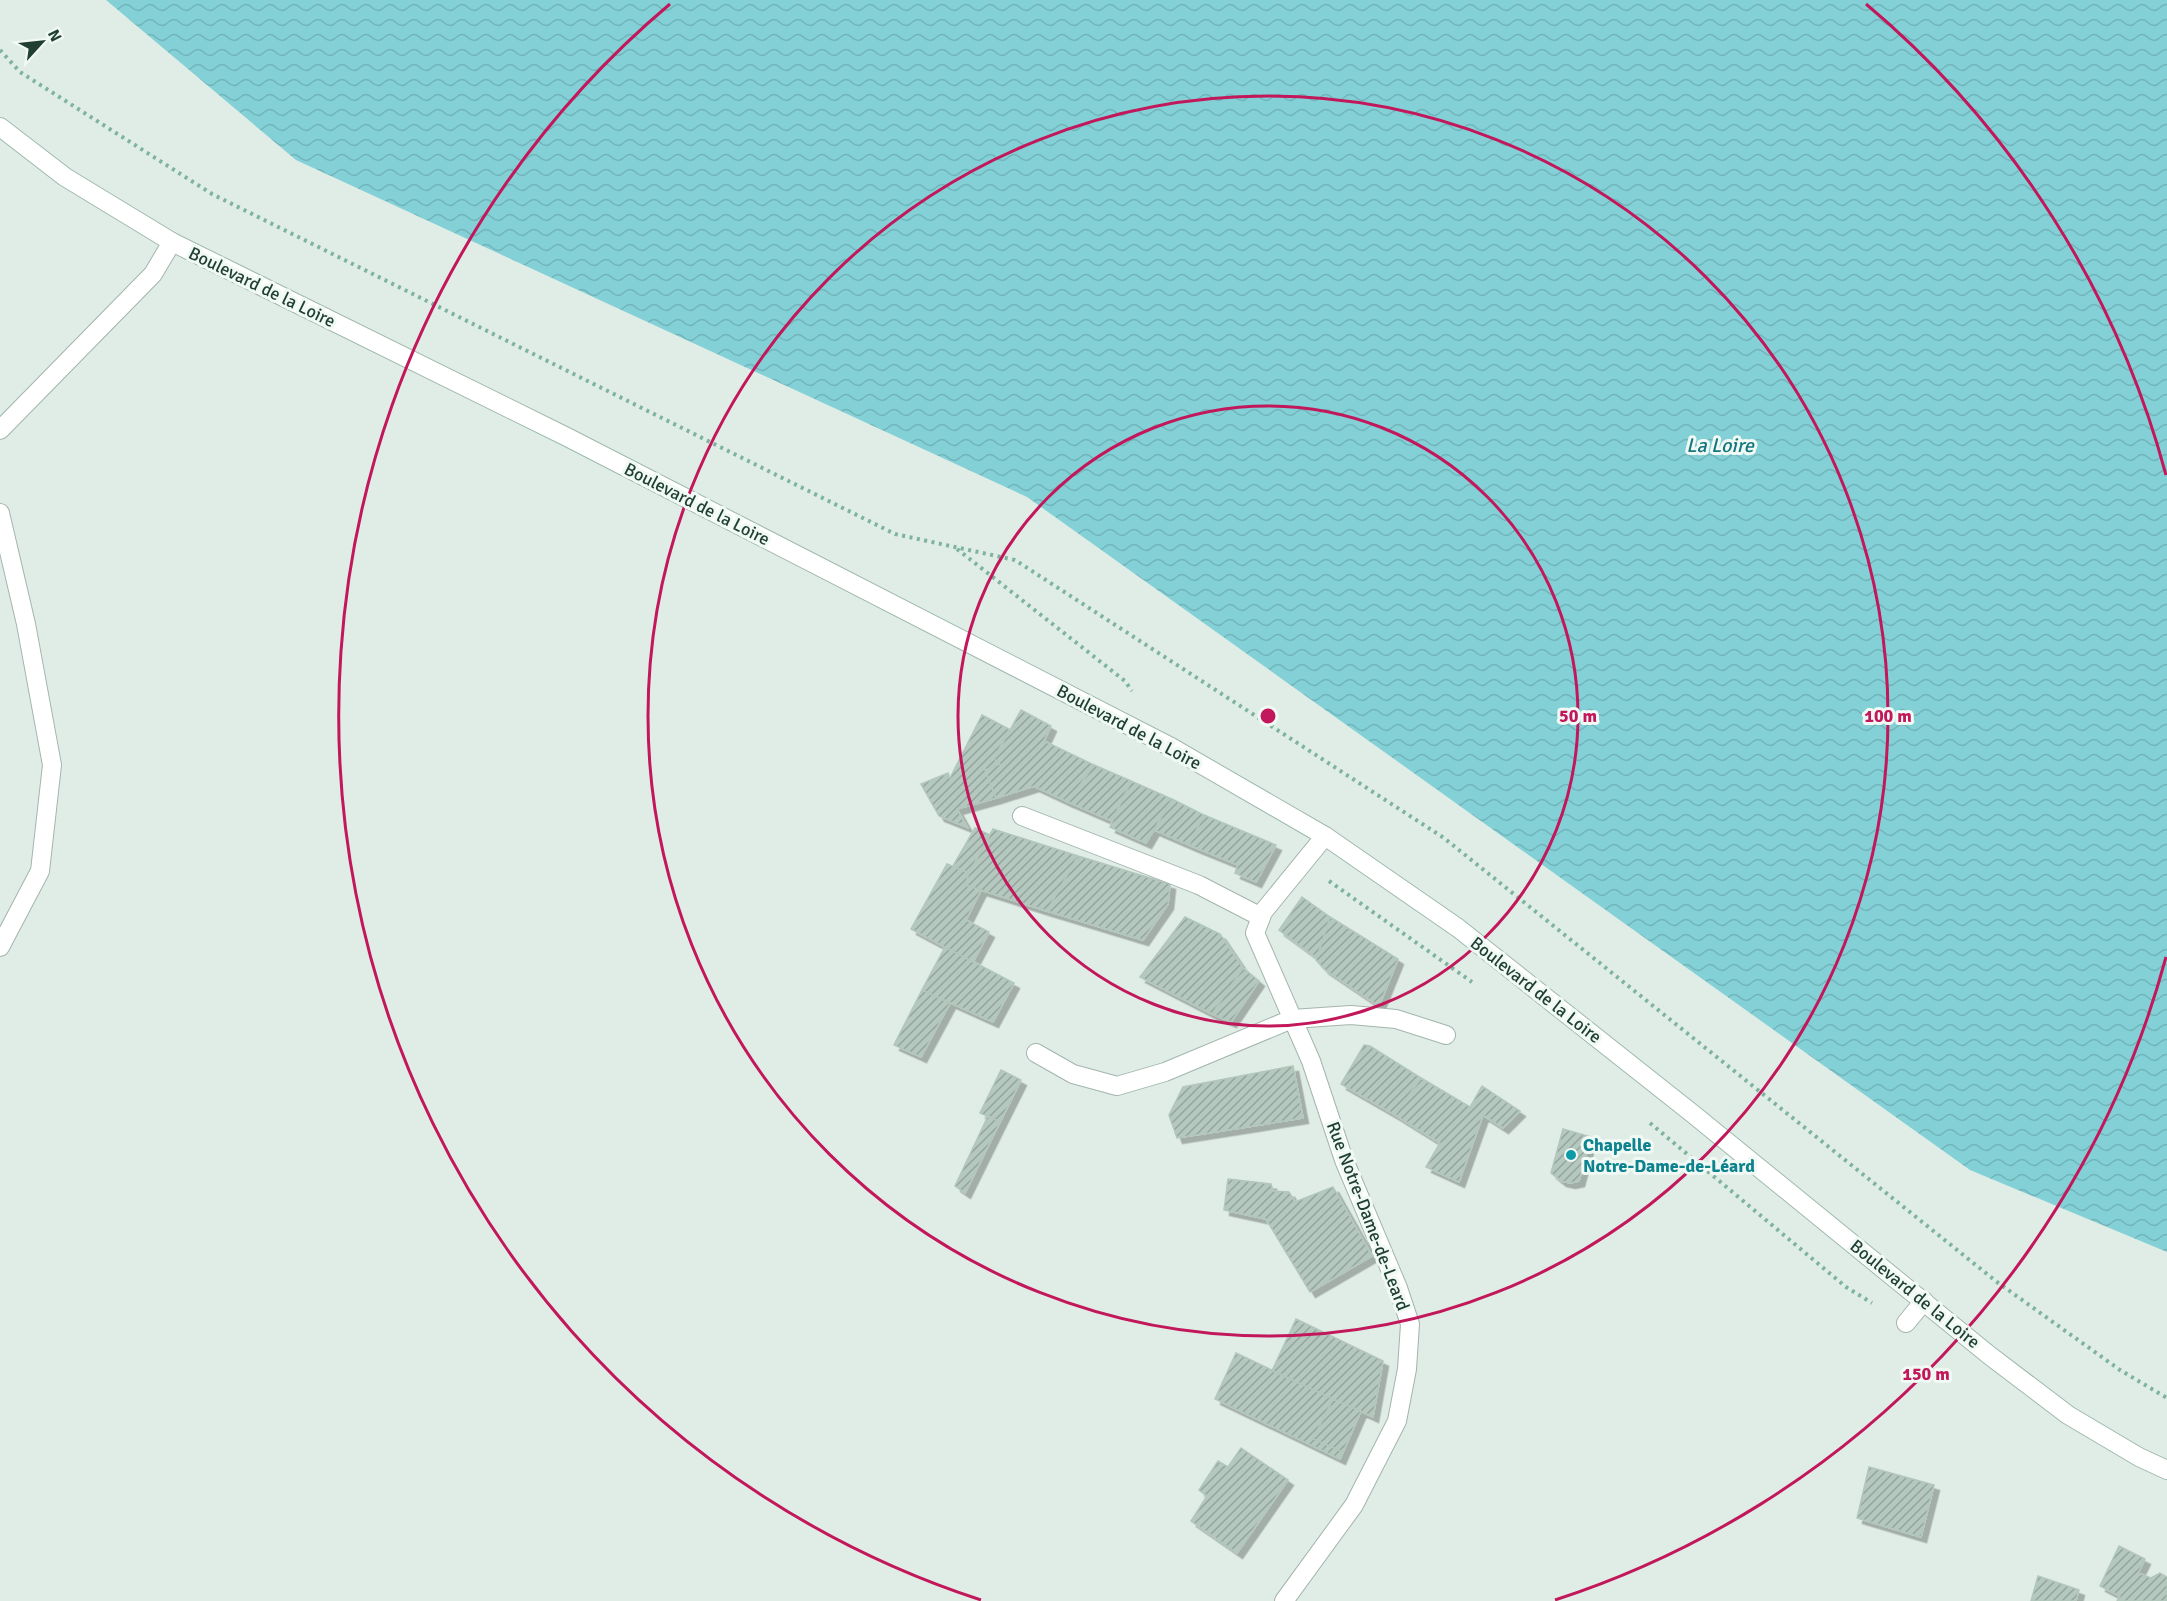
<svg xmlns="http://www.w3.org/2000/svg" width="2167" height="1601" font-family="Signika,sans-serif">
<defs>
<pattern id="water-waves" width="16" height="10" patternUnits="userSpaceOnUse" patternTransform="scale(1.5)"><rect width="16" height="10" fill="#83d1d7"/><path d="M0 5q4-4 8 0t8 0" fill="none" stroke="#71b4b9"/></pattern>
<pattern id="building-hatch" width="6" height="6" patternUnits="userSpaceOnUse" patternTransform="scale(1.5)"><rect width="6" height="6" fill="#b5c8bf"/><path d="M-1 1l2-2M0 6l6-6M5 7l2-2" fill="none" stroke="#93a49c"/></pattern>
<filter id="shadow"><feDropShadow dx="5.5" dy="5.5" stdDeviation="0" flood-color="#0004"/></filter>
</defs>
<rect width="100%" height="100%" fill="#e0ede6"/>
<path fill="url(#water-waves)" d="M106,0H2167V1252L1970,1170L1027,497L296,160Z"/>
<path fill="url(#building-hatch)" stroke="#b2c7bc" stroke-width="1.5" filter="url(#shadow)" d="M1021,710L1051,726L1044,741L1094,765L1068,802L1034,786L996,798L985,770L1000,764L994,759Z
M982,715L1009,729L994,759L1000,764L985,770L996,798L957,809L967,827L939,816L921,784L948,773L950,778Z
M1094,765L1131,781L1112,821L1068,802Z
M1131,781L1172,799L1146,843L1110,827Z
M1172,799L1204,815L1189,845L1154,830Z
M1204,815L1276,845L1256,882L1235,873L1238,865L1189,845Z
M975,828L990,835L969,873L953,866Z
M993,829L1078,856L1047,911L965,885L969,873Z
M1078,856L1170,884L1168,904L1143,940L1047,911Z
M947,864L969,873L965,885L981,890L966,920L989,932L973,962L911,929Z
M1302,897L1330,917L1317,958L1279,930Z
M1185,917L1220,934L1243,968L1212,1014L1140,977Z
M1330,917L1398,959L1379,1006L1324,969L1316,960Z
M945,947L1014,983L993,1022L922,990Z
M1243,968L1259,981L1231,1022L1212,1014Z
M922,990L950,1003L921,1057L894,1045Z
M1364,1045L1370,1046L1421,1078L1395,1115L1341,1084Z
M1293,1066L1303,1118L1177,1138L1169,1115L1183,1087Z
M1001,1070L1021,1080L1000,1122L980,1113Z
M1421,1078L1470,1107L1482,1086L1520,1111L1503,1128L1483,1115L1459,1182L1426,1167L1440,1143L1395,1115Z
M988,1116L1000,1122L965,1193L955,1186Z
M1563,1129L1591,1137L1579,1181L1570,1183L1561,1181L1551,1173Z
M1228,1179L1271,1184L1273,1191L1289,1192L1295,1202L1333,1187L1372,1256L1310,1292L1266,1219L1224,1210Z
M1296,1319L1383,1361L1373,1417L1272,1371Z
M1236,1353L1333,1399L1313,1439L1343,1452L1340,1459L1215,1399Z
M1333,1399L1361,1411L1343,1452L1313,1439Z
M1241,1448L1288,1480L1237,1553L1191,1521L1207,1496L1199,1490L1218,1461L1228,1467Z
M1869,1467L1934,1485L1921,1537L1857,1518Z
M2119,1546L2145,1559L2138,1573L2151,1578L2160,1573L2167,1577V1601H2117L2120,1596L2100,1586Z
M2038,1576L2079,1590L2076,1601H2031Z"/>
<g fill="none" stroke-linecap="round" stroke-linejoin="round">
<g stroke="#a2b5ad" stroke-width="20">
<path id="service" d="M1022,816L1199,885L1261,917
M1036,1053L1073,1074L1117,1086L1165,1072L1292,1019L1351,1015L1396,1019L1446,1035
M1906,1323L1924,1301"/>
</g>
<g stroke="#a2b5ad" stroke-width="20">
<path id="minor" d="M0,430L153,274L172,242
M0,513L26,624L52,765L40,871L0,947
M1284,1601L1354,1505L1397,1421L1407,1369L1410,1324L1398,1288L1344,1160L1311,1061L1255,933L1263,912L1325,836"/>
</g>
<g stroke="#9eb9ad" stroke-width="20">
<path id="secondary" d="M0,127L65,177L172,242L567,437L1171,747L1325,836L1458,928L1693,1114L1989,1355L2068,1415L2139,1457L2167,1470"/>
</g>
<path stroke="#7eb39e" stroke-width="4" stroke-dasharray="3 4.5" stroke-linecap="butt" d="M0,50L20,72L212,194L895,534L1015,560L1444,838L1997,1282L2120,1370L2167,1398
M957,549L1125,681L1132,691
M1329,881L1472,982
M1650,1123L1846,1287L1872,1303"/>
<use href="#service" stroke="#fff" stroke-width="18"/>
<use href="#minor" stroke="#fff" stroke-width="18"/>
<use href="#secondary" stroke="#fff" stroke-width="18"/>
</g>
<g fill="none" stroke="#c2185b" stroke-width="3">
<circle cx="1268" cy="716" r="310"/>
<circle cx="1268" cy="716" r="620"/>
<path d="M2166 957A930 930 0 0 1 1555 1600M981 1600A930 930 0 0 1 670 4M1866 4A930 930 0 0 1 2166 475"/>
</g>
<circle fill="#0f9aa8" stroke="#f1f9f4" stroke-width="2" cx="1571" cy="1155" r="6"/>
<g text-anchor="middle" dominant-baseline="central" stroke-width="6" stroke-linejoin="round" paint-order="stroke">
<g font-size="18" fill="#1f3f34" stroke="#f1f9f4">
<text transform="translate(262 287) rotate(26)">Boulevard de la Loire</text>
<text transform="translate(697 504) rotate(27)">Boulevard de la Loire</text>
<text transform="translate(1129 727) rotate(28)">Boulevard de la Loire</text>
<text transform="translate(1536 990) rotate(38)">Boulevard de la Loire</text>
<text transform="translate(1368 1216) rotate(69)">Rue Notre-Dame-de-Leard</text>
<text transform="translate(1915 1294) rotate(39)">Boulevard de la Loire</text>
</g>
<g font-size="18" font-weight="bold" fill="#0d838f" stroke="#f1f9f4" text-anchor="start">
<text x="1583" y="1145">Chapelle<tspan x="1583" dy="21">Notre-Dame-de-Léard</tspan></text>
</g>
<g font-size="20" font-style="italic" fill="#147780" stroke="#f1f9f4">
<text x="1720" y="445">La Loire</text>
</g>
</g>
<circle cx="1268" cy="716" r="9" fill="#c2185b" stroke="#f1f9f4" stroke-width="3"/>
<g font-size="18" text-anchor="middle" font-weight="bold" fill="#c2185b" stroke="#f1f9f4" stroke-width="6" stroke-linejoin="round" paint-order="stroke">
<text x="1578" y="722">50 m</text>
<text x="1888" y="722">100 m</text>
<text x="1926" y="1380">150 m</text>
</g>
<g transform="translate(42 42) rotate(63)" stroke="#f1f9f4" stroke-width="4.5" paint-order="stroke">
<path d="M0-4.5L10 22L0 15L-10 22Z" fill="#1f3f34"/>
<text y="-9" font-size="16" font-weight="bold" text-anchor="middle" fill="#1f3f34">N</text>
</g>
</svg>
